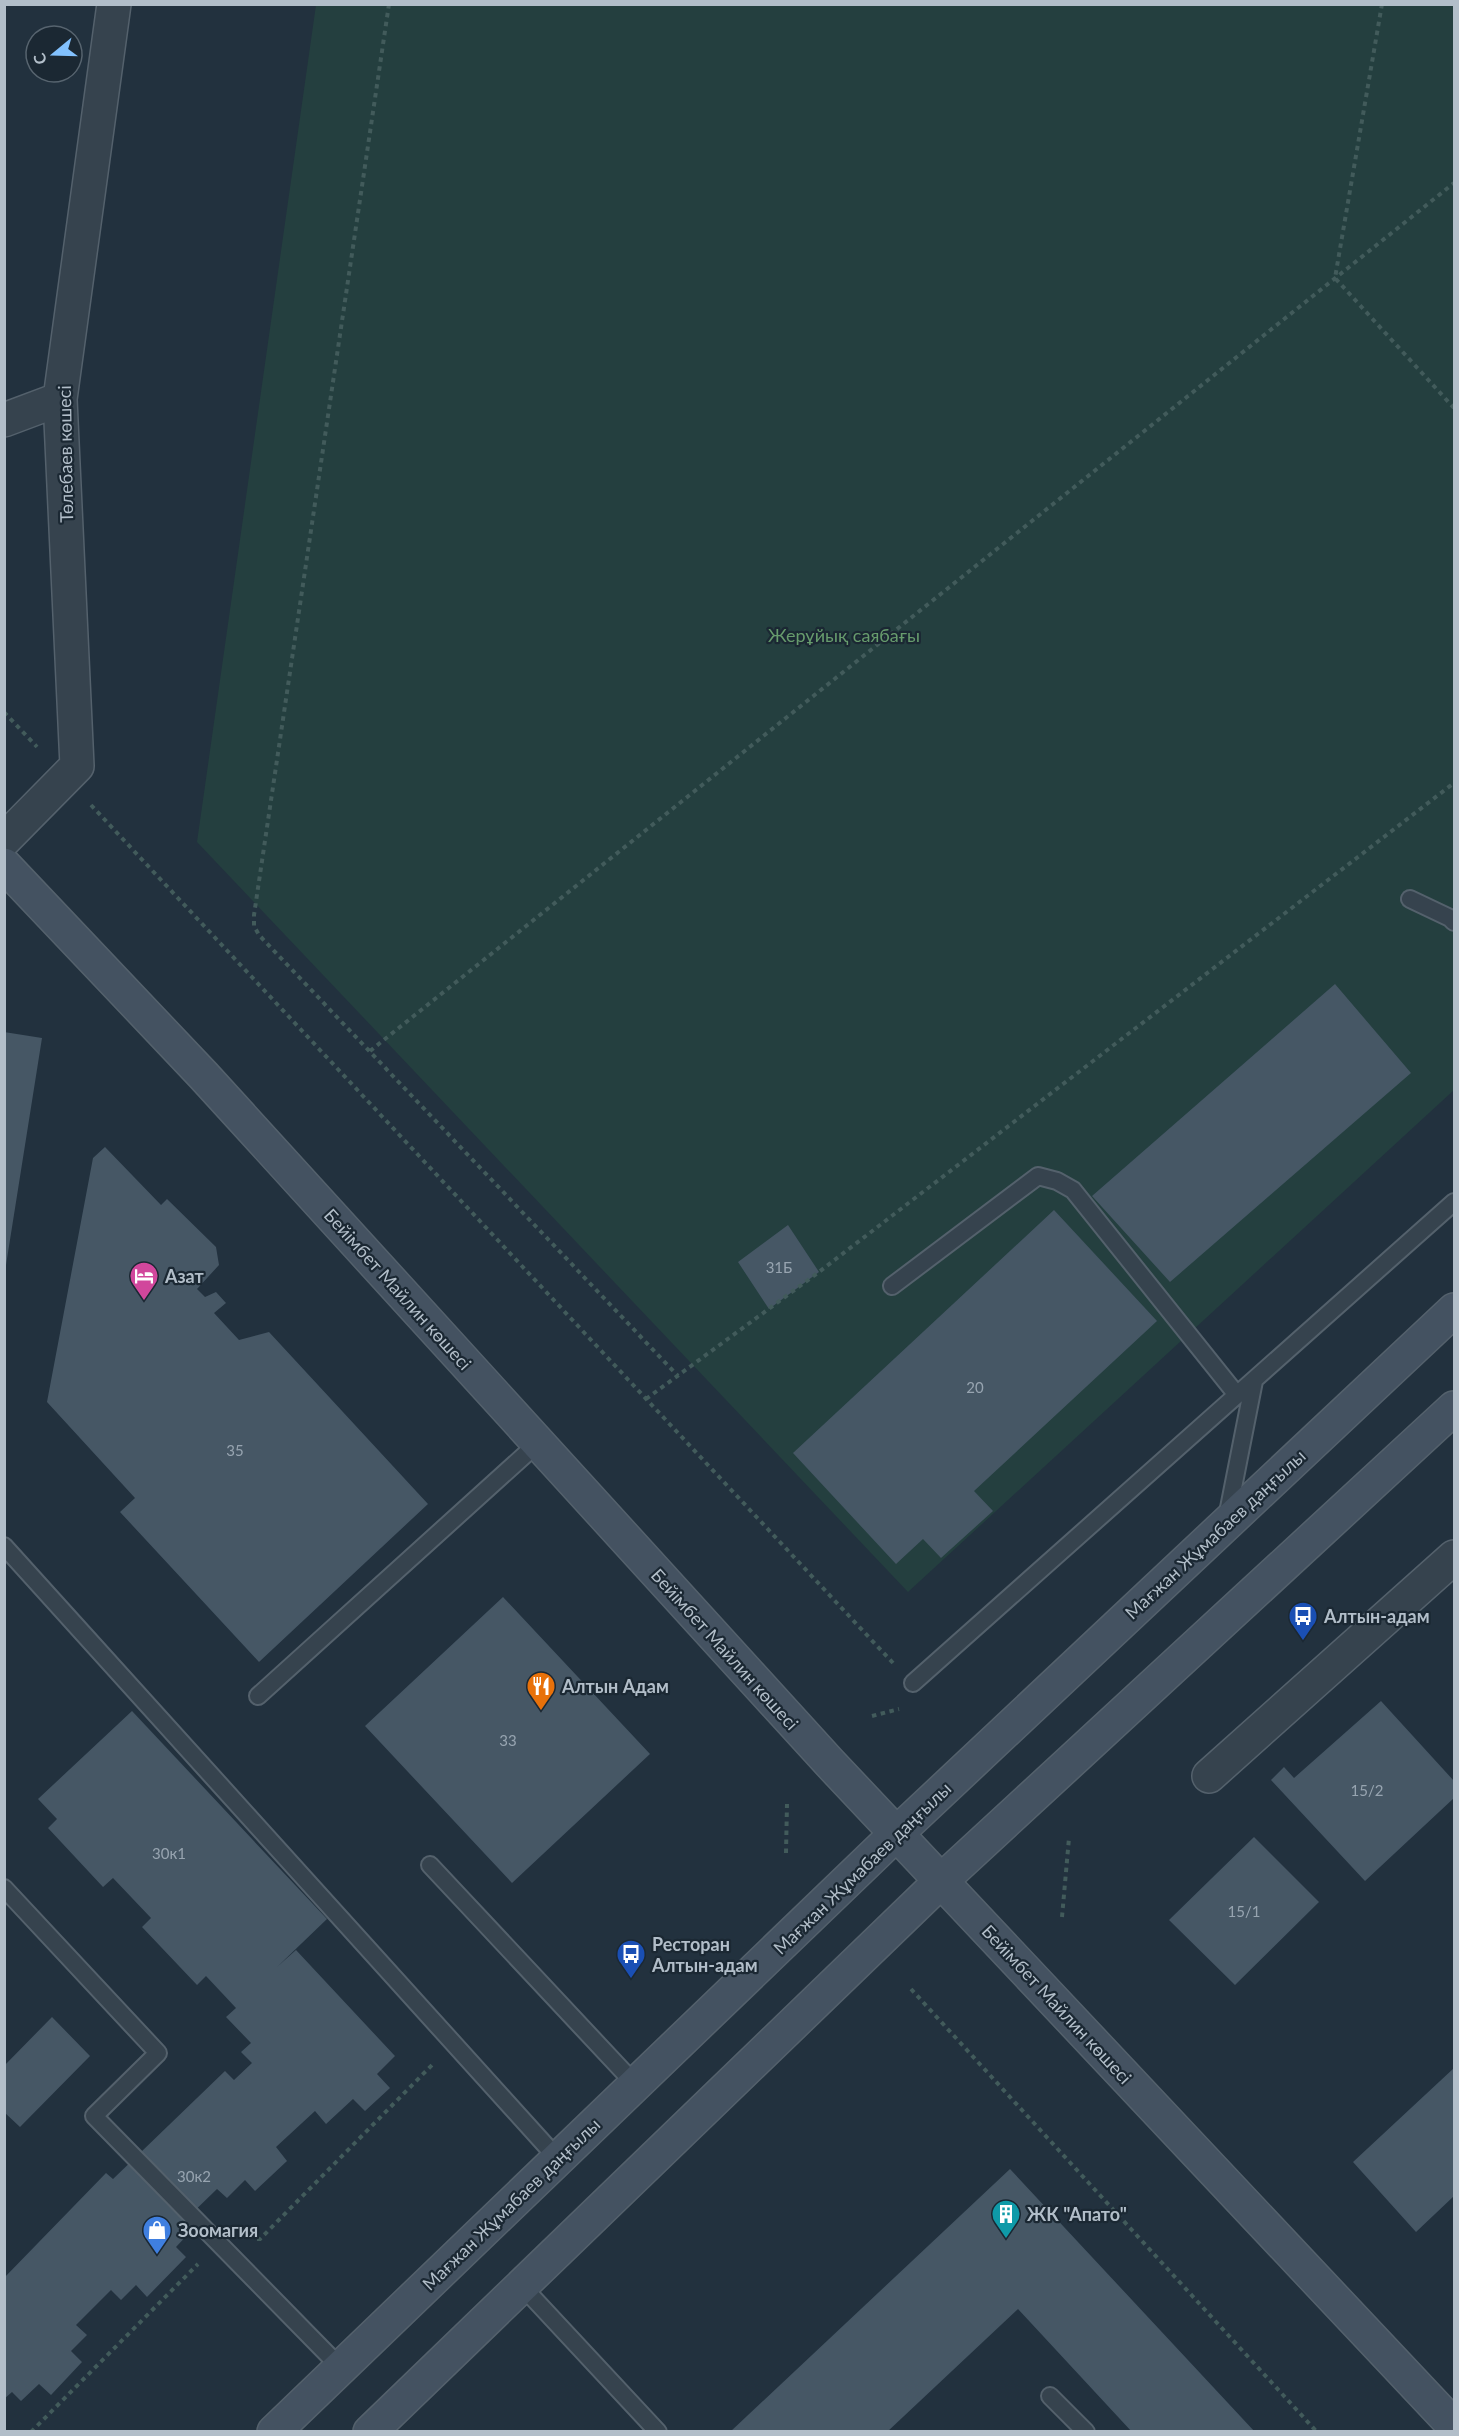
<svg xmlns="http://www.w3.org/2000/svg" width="1459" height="2436" font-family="Lato,sans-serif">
<rect width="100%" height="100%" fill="#22313e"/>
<path fill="#243f3f" d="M316,5H1454V1090L908,1592L197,842Z"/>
<path fill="#465765" d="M1335,984L1411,1073L1170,1282L1092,1196Z
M4,1032L42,1038L6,1265L4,1264Z
M105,1147L161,1205L167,1199L216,1247L219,1265L197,1289L205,1297L216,1292L226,1303L214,1313L239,1340L269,1332L428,1504L259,1662L120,1512L135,1498L47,1402L93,1158Z
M1054,1210L1157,1321L974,1491L993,1511L941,1558L923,1539L896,1564L793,1453Z
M788,1225L819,1272L769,1309L738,1262Z
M503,1597L650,1754L512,1883L365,1726Z
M1381,1701L1454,1781V1798L1365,1881L1271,1780L1284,1767L1294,1778Z
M132,1711L327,1919L277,1967L296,1950L395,2056L377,2074L390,2088L365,2111L353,2099L326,2124L315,2111L276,2147L287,2161L255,2191L245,2180L227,2198L217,2189L184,2221L192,2230L176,2247L186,2257L147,2297L136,2285L121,2300L111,2290L76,2325L87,2335L71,2351L82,2362L51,2395L39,2384L21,2401L12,2392L4,2399V2278L106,2173L113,2179L225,2071L234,2080L252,2063L241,2052L251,2043L226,2017L236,2008L206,1976L197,1985L142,1927L151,1918L113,1878L103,1887L48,1828L57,1819L38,1799Z
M1254,1837L1319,1902L1235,1985L1169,1920Z
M52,2017L90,2056L20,2127L4,2112V2066Z
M1454,2068V2196L1416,2232L1353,2162Z
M1010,2169L1255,2432H1132L1018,2309L887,2432H730Z"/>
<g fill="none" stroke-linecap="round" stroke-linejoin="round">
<g stroke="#54616c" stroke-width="20">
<path id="lane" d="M1410,899L1450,918L1454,922
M892,1286L1038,1176L1057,1181L1073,1190L1237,1395
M1227,1518L1254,1381
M4,1546L558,2159
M913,1683L1454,1202
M258,1696L538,1443
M430,1865L635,2084
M4,1888L158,2053L94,2116L340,2367
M522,2286L658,2432
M1050,2396L1086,2432"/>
</g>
<g stroke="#54616c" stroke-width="36">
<path id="street" d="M4,420L60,399
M4,840L77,766L60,399L114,4
M1209,1776L1454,1557"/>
</g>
<g stroke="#54616c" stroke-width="36">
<path id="secondary" d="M4,865L204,1076L829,1762L1454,2426
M274,2432L896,1834L1454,1310
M370,2432L941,1881L1454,1408"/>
</g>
<path stroke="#425b5b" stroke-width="4" stroke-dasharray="4.5 4.5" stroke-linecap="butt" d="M389,4L254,915V926L259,935L678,1376
M1382,4L1335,278L1454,408
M4,712L37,747
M91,805L893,1663
M370,1051L1454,183
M646,1399L819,1272L1454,783
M872,1716L899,1709
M786,1853L787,1804
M1062,1917L1069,1838
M911,1989L1317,2432
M257,2239H260L432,2065
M31,2432L198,2264"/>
<use href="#lane" stroke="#36434e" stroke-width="16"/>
<use href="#street" stroke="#36434e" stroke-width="33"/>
<use href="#secondary" stroke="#445261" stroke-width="33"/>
</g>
<defs>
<g id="hotel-pin" transform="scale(1.5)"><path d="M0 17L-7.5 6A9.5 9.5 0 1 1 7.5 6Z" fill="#d1479c" stroke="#1b2833"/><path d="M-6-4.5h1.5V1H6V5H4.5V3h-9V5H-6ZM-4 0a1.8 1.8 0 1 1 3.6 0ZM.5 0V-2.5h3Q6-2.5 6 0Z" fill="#fff"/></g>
<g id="bus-pin" transform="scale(1.5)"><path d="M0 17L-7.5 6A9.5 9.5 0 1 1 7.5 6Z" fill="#1a4fb4" stroke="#1b2833"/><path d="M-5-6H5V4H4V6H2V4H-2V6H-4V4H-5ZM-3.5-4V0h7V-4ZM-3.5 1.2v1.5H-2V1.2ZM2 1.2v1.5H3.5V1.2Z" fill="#fff"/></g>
<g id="restaurant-pin" transform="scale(1.5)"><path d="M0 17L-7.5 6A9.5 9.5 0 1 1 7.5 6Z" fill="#e8710a" stroke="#1b2833"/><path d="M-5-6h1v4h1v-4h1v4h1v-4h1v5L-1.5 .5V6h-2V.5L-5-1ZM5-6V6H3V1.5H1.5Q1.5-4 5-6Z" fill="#fff"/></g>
<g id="building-pin" transform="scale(1.5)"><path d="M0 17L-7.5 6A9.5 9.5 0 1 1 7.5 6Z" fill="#0f9aa8" stroke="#1b2833"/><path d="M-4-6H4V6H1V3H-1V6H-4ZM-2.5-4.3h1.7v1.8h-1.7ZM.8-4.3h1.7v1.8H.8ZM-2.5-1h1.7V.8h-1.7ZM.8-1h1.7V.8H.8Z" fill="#fff"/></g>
<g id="shop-pin" transform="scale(1.5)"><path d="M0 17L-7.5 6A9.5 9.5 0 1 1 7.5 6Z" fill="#3f7fe0" stroke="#1b2833"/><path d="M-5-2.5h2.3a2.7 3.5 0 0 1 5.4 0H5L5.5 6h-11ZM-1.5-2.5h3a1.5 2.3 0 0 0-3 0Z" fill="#fff"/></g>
</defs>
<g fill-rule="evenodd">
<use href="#hotel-pin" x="144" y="1276"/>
<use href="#bus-pin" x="1303" y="1616"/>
<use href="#restaurant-pin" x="541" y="1686"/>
<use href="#bus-pin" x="631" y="1954"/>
<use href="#building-pin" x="1006" y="2214"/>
<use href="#shop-pin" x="157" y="2230"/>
</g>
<g text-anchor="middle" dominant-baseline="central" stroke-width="4.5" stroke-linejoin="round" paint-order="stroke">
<g font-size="15" fill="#97a4b0">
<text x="779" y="1267">31Б</text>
<text x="975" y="1387">20</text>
<text x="235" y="1450">35</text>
<text x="508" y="1740">33</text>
<text x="1367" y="1790">15/2</text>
<text x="169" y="1853">30к1</text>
<text x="1244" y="1911">15/1</text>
<text x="194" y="2176">30к2</text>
</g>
<g font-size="18" fill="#b2bec9" stroke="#1b2833">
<text transform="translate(65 454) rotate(-91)">Төлебаев көшесі</text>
<text transform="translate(398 1289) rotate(48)">Бейімбет Майлин көшесі</text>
<text transform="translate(1215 1534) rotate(-43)">Мағжан Жұмабаев даңғылы</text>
<text transform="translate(725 1649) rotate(48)">Бейімбет Майлин көшесі</text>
<text transform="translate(862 1868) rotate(-44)">Мағжан Жұмабаев даңғылы</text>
<text transform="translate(1057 2004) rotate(47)">Бейімбет Майлин көшесі</text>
<text transform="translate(511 2204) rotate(-44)">Мағжан Жұмабаев даңғылы</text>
</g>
<g font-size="18" fill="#679c6d" stroke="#1b2833">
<text x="844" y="635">Жерұйық саябағы</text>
</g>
<g font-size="18" font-weight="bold" fill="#b2bec9" stroke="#1b2833" text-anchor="start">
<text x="165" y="1276">Азат</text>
<text x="1324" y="1616">Алтын-адам</text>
<text x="562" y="1686">Алтын Адам</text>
<text x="652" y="1944">Ресторан<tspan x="652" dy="21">Алтын-адам</tspan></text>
<text x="1027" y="2214">ЖК "Апато"</text>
<text x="178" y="2230">Зоомагия</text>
</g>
</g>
<rect width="1459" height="2436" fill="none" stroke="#b2bec9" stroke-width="12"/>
<g transform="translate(54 54) rotate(251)"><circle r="28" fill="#1b2833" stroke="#57646f" stroke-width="1.5"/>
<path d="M0-4.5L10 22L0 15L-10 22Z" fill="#82c1fe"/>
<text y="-9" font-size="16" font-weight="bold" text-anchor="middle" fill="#b2bec9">С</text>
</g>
</svg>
